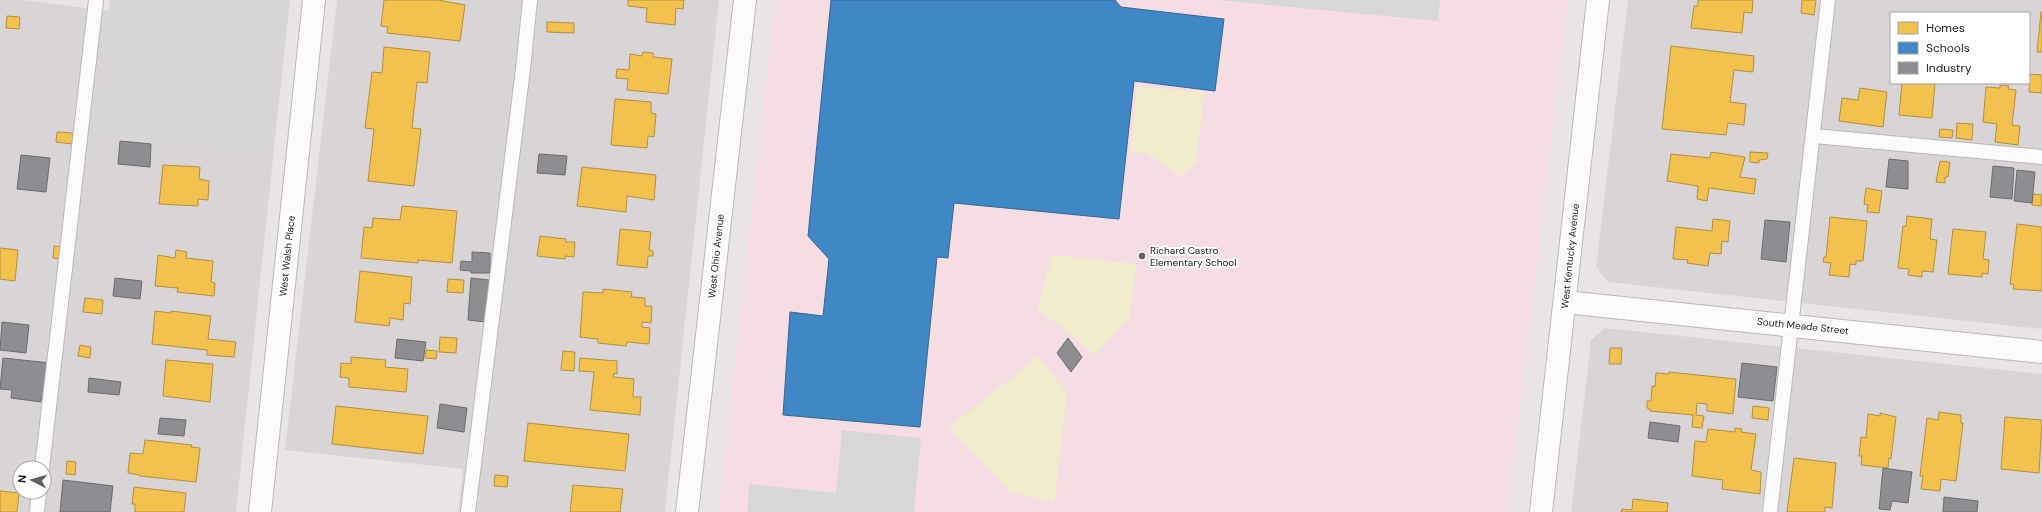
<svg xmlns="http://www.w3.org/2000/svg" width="2042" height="512" font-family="'DM Sans',sans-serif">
<rect width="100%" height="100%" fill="#eae4e7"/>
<path fill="#d9d5d7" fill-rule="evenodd" d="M0,0H24L109,11L95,134L273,158L236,512H0ZM20,468H44V492H20Z
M337,0H719L665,512H458L463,469L285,450Z
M1628,0H2042V329L1608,282L1596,267ZM1891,13H2029V83H1891Z
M1605,328L2042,374V512H1571L1591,340Z"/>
<path fill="#f6dde3" d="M775,0H1568L1508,512H718Z"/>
<path fill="#d8d5d6" d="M110,0H290L273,158L95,134Z"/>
<path fill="#f2eccf" d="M1137,87L1204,92L1196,161L1180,177L1146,152H1130Z
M1053,255L1136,264L1130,316L1095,355L1037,308Z
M1038,356L1067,394L1054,502L1011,492L949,428Z"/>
<path fill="#d8d6d7" d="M1218,0H1440L1438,21Z
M842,430L921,438L914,512H747L749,484L836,493Z"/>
<path fill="#f2c14e" stroke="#b28f3f" d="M384,0H438L465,5L460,41L387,33L388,27L381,26Z
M628,0H684L683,9L676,8L675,25L646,22L647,8L628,6Z
M1698,0H1753L1752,13L1744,12L1742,33L1691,28L1694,6H1698Z
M1802,0H1816L1814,15L1801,13Z
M2041,12H2042V52H2037Z
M7,16L20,17L19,29L6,28Z
M547,22L574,23V33L547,32Z
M1671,46L1754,56L1753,72L1734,70L1730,102L1746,104L1744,125L1728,123L1726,135L1662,129Z
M384,47L430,52L427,83L417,82L412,128L421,129L414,186L368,181L374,129L365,128L372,72L382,73Z
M643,52L653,53V57L672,59L668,94L627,90L628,79L616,78L617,69L629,70L630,54L642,56Z
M2030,74L2042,75V93L2029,92Z
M1902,83H1935L1932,118L1899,115Z
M2000,85L2009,86L2008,89L2016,90L2012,125L2020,126L2018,145L1995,142L1997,124L1983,122L1986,87L2000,88Z
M1860,88L1887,92L1883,127L1839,121L1842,98L1858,100Z
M615,99L651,102V113L656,114L654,137L648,136L647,148L611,145Z
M1957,123L1973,124L1972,140L1956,138Z
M1940,129L1953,130L1952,138L1939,137Z
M57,132L73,133L72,144L56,142Z
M1711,152L1745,157L1740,177L1756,179L1754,194L1709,188L1707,201L1697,199L1698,186L1667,181L1671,154L1710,158Z
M1750,152L1768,153L1767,159L1759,160V163L1750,162Z
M1940,161L1950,162L1948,177H1945V183L1936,182Z
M163,165L200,167L199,179L209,181L208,200L198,199V206L159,204Z
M582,167L656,175L654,200L627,196L626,212L577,206Z
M1866,188L1882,191L1879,213L1867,212L1868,205L1864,204Z
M2033,194L2042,195L2041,206L2032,205Z
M402,206L457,211L452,263L418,260V263L361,258L364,227L372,228L373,218L400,220Z
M1907,216L1932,219L1930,239L1937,240L1933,272L1922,271V277L1908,275L1909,269L1898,268L1903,226H1906Z
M1830,217L1867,221L1863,261H1856V265L1850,264L1849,277L1829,275L1831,263L1823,262L1824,257H1826Z
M1713,219L1730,221L1728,242L1722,241L1721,254L1710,253L1708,266L1687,263L1688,260L1673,259L1676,227L1712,231Z
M2017,224L2042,227V291L2013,289L2014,285L2010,284Z
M620,229L651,232L649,250L653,251V256H648L647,268L617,265Z
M1953,229L1986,232L1983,259L1989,260L1988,274L1982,273V277L1948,274Z
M540,236L566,239V242H575L574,257L565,256V259L537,256Z
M54,246L64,247L62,259L53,258Z
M0,248L18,250L15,281L0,279Z
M176,250L187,252L186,258L213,261L211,282L215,283L214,296L177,292L178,288L155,286L158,255L175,258Z
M360,271L412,277L410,304L404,303L403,320L390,318L389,326L355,322Z
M448,279L464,280L463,293L447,292Z
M603,289L632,292L631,297L645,298V306H652L651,323L642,322V327L650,328L649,344L627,342L626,346L598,343V339L580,337L583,292L603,293Z
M85,298L103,300L102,314L83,312Z
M155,311L171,313V311L211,316L208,339L236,342L234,357L207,355V350L152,344Z
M440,337L457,338L456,353L439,352Z
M80,345L91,347L90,358L78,356Z
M1610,348H1622L1621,364H1609Z
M426,350L437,351L436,359L425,358Z
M563,351L575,352L574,371L561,370Z
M351,357L386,360L385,367L408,369L406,392L349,387V378L340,377L341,363L351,364Z
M580,358L617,361V374L614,373L613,377L634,379L633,397H641L640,415L590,410L594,372L579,371Z
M166,360L213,364L210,402L163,396Z
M1669,372L1736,379L1733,414L1707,411V404L1697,403L1696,415L1704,416L1702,428L1692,427L1693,415L1650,411V409L1647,408V401H1651L1652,386L1655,387L1656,373L1669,374Z
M336,406L428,416L423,454L332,444Z
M1753,406L1769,408L1768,420L1752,418Z
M1939,412L1961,415V423H1963L1956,481L1941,479L1940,491L1921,489L1923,476H1920L1927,418L1938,420Z
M1880,413L1896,417L1891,459L1889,458L1888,468L1861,465L1862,456H1859L1861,437L1866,438L1868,414L1880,416Z
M2005,417L2042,420L2039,473L2001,469Z
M528,423L629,434L625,471L524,461Z
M1735,428L1742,429L1741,432L1756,434L1751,470L1761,472L1760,494L1722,489L1723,480L1692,476L1695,441L1706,442L1708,429L1735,432Z
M145,440L192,445L191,447L200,448L196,482L140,476V475L128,473L130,453L143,454Z
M1794,458L1836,463L1832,508L1825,507V512H1787Z
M67,461L76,462L75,475L66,474Z
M495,475L508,476L507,487L494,486Z
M573,485L623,489L620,512H570Z
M134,487L186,493L184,512H135V504H132Z
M0,491L19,493L17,512H0Z
M1633,499L1668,503L1667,512H1621L1622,509L1632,510Z"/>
<path fill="#3f88c5" stroke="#346792" d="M831,0H1115L1121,7L1224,19L1215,91L1134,81L1119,219L954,203L948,258L937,257L920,427L783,415L790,312L823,316L829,259L808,236Z"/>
<path fill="#8d8d92" stroke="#6b6b6e" d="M120,141L151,144L150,167L118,164Z
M539,154L567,156L565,175L537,173Z
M21,155L50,158L46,192L17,189Z
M1889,159L1908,161V189L1886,187Z
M1993,166L2014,168L2012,199L1990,197Z
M2017,170L2035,172L2032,203L2014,201Z
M1765,220L1790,222L1786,262L1761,259Z
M472,252L490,253V273H471V271L460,270L461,261L472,262Z
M115,278L142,281L140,299L113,296Z
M471,278L489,280L486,322L468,320Z
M2,322L29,325L26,353L0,350Z
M1068,338L1082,357L1071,372L1057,353Z
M397,339L426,342L423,361L395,358Z
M3,358L51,363L47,400L41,399V402L11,398L12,390L0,389Z
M1742,363L1777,367L1773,401L1738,397Z
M89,378L121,382L119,395L88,392Z
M440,404L467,408L464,432L437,428Z
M160,418L186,420L184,436L158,434Z
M1650,422L1680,426L1678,442L1648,438Z
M1883,468L1912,472L1908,503L1892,501L1890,510L1879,509Z
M63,480L113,486L110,512H60Z
M1944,497L1978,501L1977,512H1943Z"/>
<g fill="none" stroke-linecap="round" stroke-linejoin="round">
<g stroke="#bab7b8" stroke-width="16">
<path id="service" d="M1814,136L2042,157
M42,468L96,0
M37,512L39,492
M468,512L523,69L530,0
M1770,512L1828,0"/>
</g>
<g stroke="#bab7b8" stroke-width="24">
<path id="minor" d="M1565,302L2042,352
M260,512L314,0
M687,512L745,0"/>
</g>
<g stroke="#bab7b8" stroke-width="24">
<path id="tertiary" d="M1541,512L1598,0"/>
</g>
<use href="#service" stroke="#fcfbfb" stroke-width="14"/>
<use href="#minor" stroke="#fcfbfb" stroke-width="22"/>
<use href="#tertiary" stroke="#fcfbfb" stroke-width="22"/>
</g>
<circle fill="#636162" stroke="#fff" stroke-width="1.5" cx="1142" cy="256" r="4"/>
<g text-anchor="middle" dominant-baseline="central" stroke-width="4" stroke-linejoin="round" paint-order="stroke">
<g font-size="10" fill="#1b1b1b" stroke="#fff" text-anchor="start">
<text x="1150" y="250">Richard Castro<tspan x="1150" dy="12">Elementary School</tspan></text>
</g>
<g font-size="10" fill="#1b1b1b" stroke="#fff">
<text transform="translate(287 256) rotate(-84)">West Walsh Place</text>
<text transform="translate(716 256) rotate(-84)">West Ohio Avenue</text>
<text transform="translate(1570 256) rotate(-84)">West Kentucky Avenue</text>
<text transform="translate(1803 326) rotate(6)">South Meade Street</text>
</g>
</g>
<rect x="1890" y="12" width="140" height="72" fill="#ffffff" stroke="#a4a4a4"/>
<rect x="1898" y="22" width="20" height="12" fill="#f2c14e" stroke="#a4a4a4"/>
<text x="1926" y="32" font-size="12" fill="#1b1b1b">Homes</text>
<rect x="1898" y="42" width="20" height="12" fill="#3f88c5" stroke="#a4a4a4"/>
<text x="1926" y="52" font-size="12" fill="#1b1b1b">Schools</text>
<rect x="1898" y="62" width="20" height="12" fill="#8d8d92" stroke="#a4a4a4"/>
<text x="1926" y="72" font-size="12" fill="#1b1b1b">Industry</text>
<g transform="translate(32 480) rotate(276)"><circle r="19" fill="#ffffff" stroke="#a4a4a4"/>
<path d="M0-3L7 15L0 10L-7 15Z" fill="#636162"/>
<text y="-6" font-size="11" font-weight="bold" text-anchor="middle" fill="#1b1b1b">N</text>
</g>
</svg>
